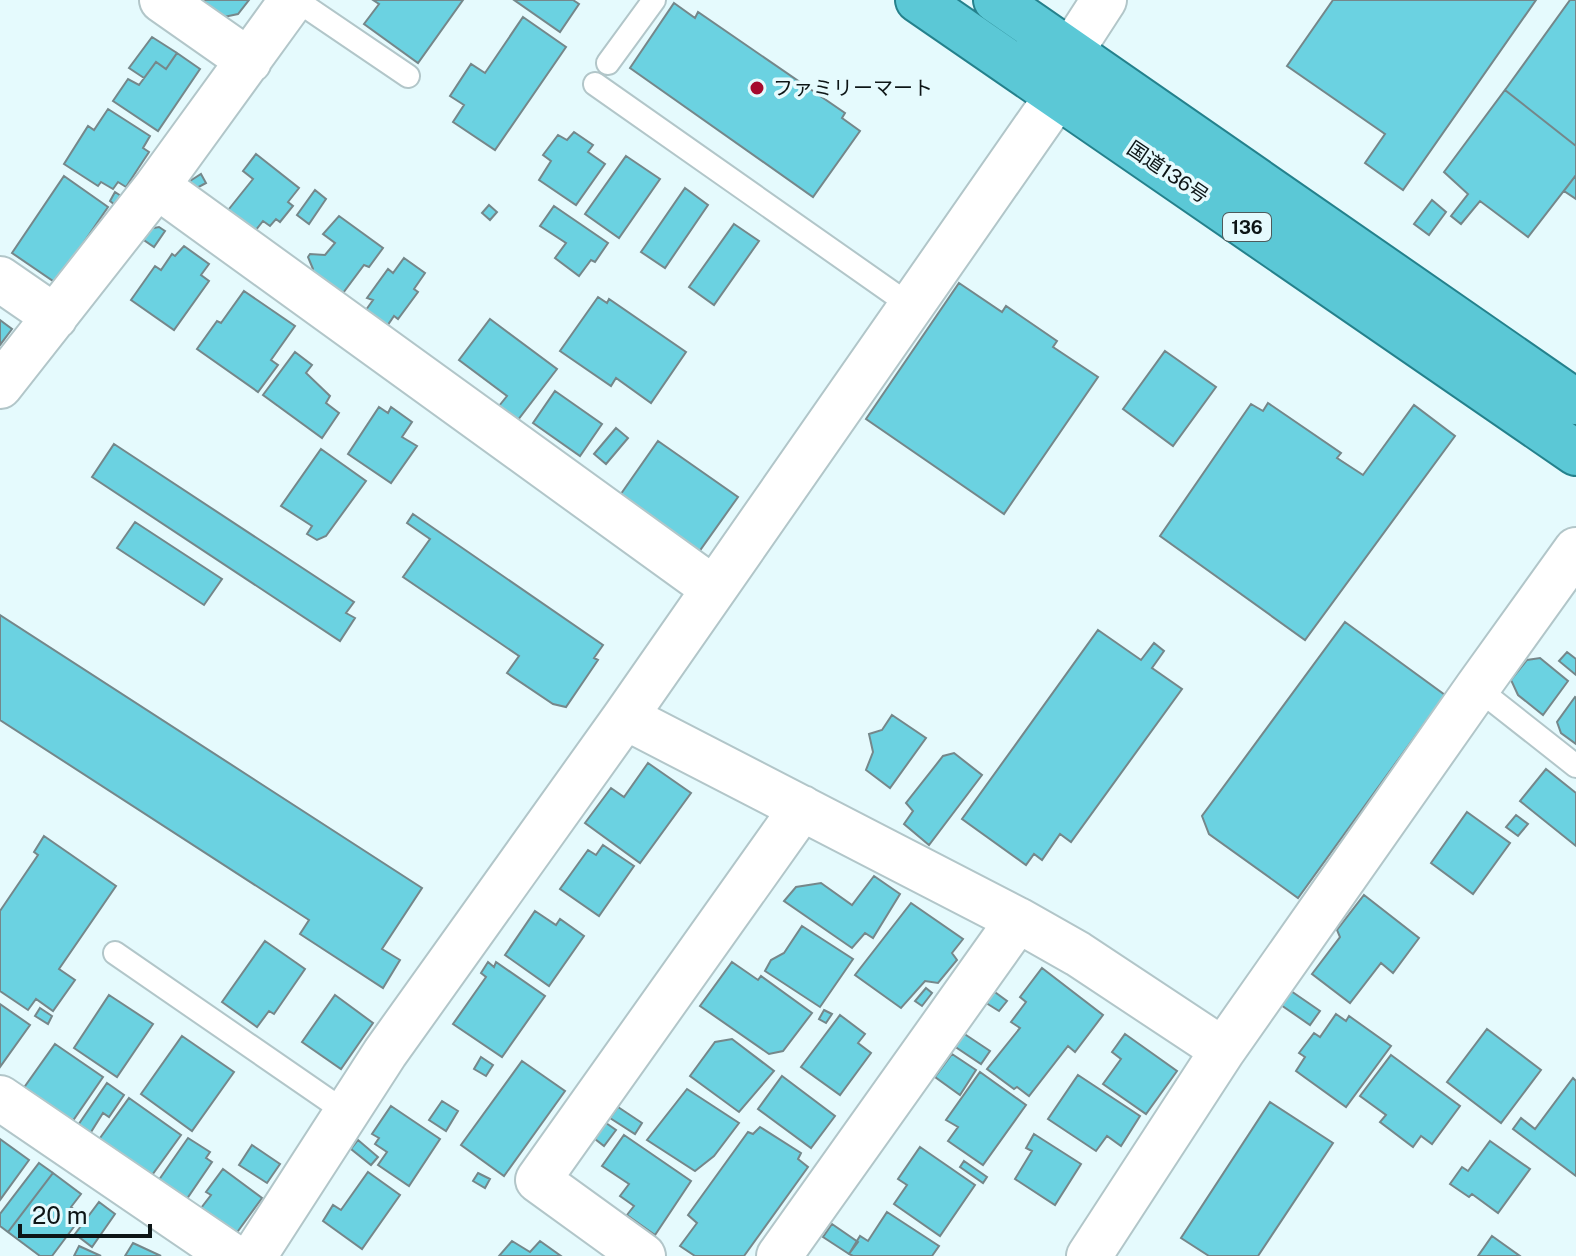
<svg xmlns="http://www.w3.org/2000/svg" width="1576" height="1256" font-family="'Public Sans','Noto Sans JP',sans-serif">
<rect width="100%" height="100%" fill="#e5fafd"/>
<path fill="#6bd2e1" stroke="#75878a" stroke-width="2" d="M202,0H249L238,14L224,17Z
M373,0H463L418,63L364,24L379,4Z
M514,0H573L579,4L560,32Z
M1333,0H1536L1403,190L1365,163L1385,134L1287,66Z
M1570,0H1576V146L1505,90Z
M674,3L695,18L698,12L845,113L842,118L860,131L813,197L630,68Z
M523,17L566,47L495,150L453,122L464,105L450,96L471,64L485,73Z
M152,37L177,53L166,69L156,62L144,78L129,68Z
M177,53L200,69L158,131L113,101L128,79L139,85L156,62L166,69Z
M1505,90L1576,146V175L1528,237L1480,201L1461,224L1451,216L1468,194L1444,172Z
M108,109L150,136L143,148L149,152L126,187L118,182L113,189L101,182L98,186L64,164L88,126L94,130Z
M574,132L593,145L588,152L605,164L576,205L539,180L551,161L543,155L558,135L567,140Z
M256,154L299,188L288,202L293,206L280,222L276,219L270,226L263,221L252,235L225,214L253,179L243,171Z
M626,156L660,179L619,238L585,214Z
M201,174L206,183L195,189L190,181Z
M1576,175V199L1564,191Z
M64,176L108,207L56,283L12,253Z
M685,188L708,205L665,268L641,252Z
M315,190L326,199L309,224L297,215Z
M115,192L121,196L115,205L110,201Z
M1432,200L1446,212L1429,235L1414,224Z
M489,205L497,212L490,220L482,213Z
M554,206L608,243L595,262L591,260L579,276L555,258L566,243L540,226Z
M339,216L383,248L369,267L364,265L340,297L309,275L313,269L308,257L310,254L325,255L335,243L323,234Z
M734,224L759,241L714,305L689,287Z
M159,227L165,231L154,247L138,236L143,230Z
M184,246L209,264L201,275L209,281L174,330L131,300L155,266L161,270L172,254L175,256Z
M404,258L425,273L414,289L418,292L398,319L394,316L383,332L361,317L373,300L367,298L388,269L393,273Z
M959,283L1002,312L1006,306L1057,341L1053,347L1098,377L1004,514L866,419Z
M244,291L295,326L271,360L278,365L258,392L197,349L217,321L221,323Z
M598,297L607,303L609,299L686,352L651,403L616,378L611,386L560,351Z
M490,319L557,369L514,425L495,411L507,396L459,360Z
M0,320L12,329L0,345Z
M1165,351L1216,387L1173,446L1123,409Z
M295,352L312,365L306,373L330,396L326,403L339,413L322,438L263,395Z
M555,391L602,424L580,456L533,423Z
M1268,403L1341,453L1337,458L1363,475L1414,405L1455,436L1305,640L1160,536L1251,404L1263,411Z
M379,407L388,413L391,407L412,422L402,437L417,446L391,483L348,454Z
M616,428L628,438L606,464L594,454Z
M658,441L738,497L696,556L616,501Z
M114,444L354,602L346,613L355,618L340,641L92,477Z
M321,449L366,481L326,536L317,540L307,534L312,526L281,506Z
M413,514L603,645L594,658L598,660L566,707L553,704L507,673L519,656L403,577L430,539L407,523Z
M135,522L222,579L204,605L117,548Z
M0,615L422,888L382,949L400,960L383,988L300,934L309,920L0,720Z
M1345,622L1445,695L1298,898L1209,834L1202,816Z
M1098,630L1141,660L1154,643L1164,651L1152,668L1182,689L1071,842L1060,834L1042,860L1034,854L1026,865L962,819Z
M1567,652L1576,659V675L1559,661Z
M1540,658L1568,681L1543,715L1518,695L1511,680L1527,660Z
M1575,697L1576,698V744L1561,733L1557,722Z
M892,715L926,738L890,788L866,770L873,752L869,734L882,730Z
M954,753L982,775L929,845L904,824L913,811L906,803L943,756Z
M648,763L691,793L640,863L585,823L611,788L624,797Z
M1546,769L1576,793V846L1520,801Z
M1467,812L1510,843L1473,894L1431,863Z
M1516,815L1528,824L1518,836L1506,827Z
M44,836L116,886L59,969L75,980L53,1011L36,999L28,1010L0,991V911L38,855L34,852Z
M603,845L634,866L599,916L560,889L588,850L596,855Z
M874,876L900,894L873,938L865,933L852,948L784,901L796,887L821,883L852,905Z
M1364,895L1419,938L1393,973L1381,963L1350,1003L1312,974L1340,937L1337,930Z
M911,903L963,939L952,953L957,960L938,983L925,981L901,1008L855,975Z
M535,911L556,925L560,919L584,936L549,986L505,955Z
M802,926L853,959L820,1007L765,971L771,960L784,953Z
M265,941L305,969L274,1014L269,1011L257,1027L222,1002Z
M488,962L494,967L496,962L545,996L502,1057L453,1024L486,977L481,973Z
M732,962L758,980L761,976L812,1013L783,1051L769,1054L700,1006Z
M1042,968L1103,1015L1075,1052L1068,1046L1029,1096L1017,1087L1014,1089L987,1069L1020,1028L1011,1022L1026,1002L1020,997Z
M926,988L932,993L922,1006L915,1001Z
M992,990L1007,1001L999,1011L983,1001Z
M1291,991L1320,1011L1310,1025L1281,1005Z
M109,995L153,1024L117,1077L74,1048Z
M335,995L373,1023L341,1069L302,1042Z
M0,1004L30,1025L0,1067Z
M40,1008L52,1016L48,1024L35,1016Z
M824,1010L832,1014L826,1023L819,1019Z
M1336,1014L1346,1021L1349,1016L1391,1046L1346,1107L1296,1071L1305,1057L1299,1053L1314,1033L1320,1037Z
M840,1015L865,1034L858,1043L871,1053L840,1095L801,1067Z
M1487,1029L1541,1070L1501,1123L1447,1082Z
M963,1033L990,1051L981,1064L954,1046Z
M1125,1034L1177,1071L1146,1114L1103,1084L1121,1059L1112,1052Z
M182,1036L234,1072L192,1131L141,1094Z
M732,1039L774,1071L739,1112L690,1076L715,1042Z
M55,1044L103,1077L72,1122L23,1089Z
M952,1054L976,1070L960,1095L935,1077Z
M1391,1055L1460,1106L1432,1144L1421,1136L1413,1147L1380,1122L1386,1115L1360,1096Z
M481,1057L493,1065L486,1076L474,1069Z
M522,1061L565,1091L504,1176L461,1145Z
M980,1072L1026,1105L983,1165L948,1141L958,1127L946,1120Z
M1078,1075L1140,1116L1121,1146L1107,1136L1096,1151L1048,1119Z
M782,1076L835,1116L811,1148L758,1109Z
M1573,1078L1576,1081V1176L1513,1129L1521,1118L1535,1129Z
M107,1083L124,1095L109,1117L103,1113L86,1140L74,1131Z
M687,1089L739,1123L714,1156L695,1171L647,1140Z
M129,1098L181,1135L147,1182L95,1145Z
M442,1101L458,1111L446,1131L429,1120Z
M1270,1102L1333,1143L1258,1256H1209L1181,1238Z
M391,1106L440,1139L409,1186L378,1165L387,1152L375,1144L379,1138L372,1134Z
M618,1107L642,1123L635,1134L610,1118Z
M606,1123L616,1130L604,1146L595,1139Z
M760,1127L801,1153L798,1159L808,1167L744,1256H695L680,1246L697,1223L688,1215L748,1132L753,1134Z
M1034,1134L1081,1164L1055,1205L1015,1179L1032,1151L1026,1148Z
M624,1135L691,1181L655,1235L627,1215L634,1206L620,1196L629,1184L602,1166Z
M188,1138L210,1152L206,1158L212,1162L182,1206L154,1187Z
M0,1139L29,1160L0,1200Z
M358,1140L378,1157L371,1165L351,1149Z
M1490,1141L1530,1169L1498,1213L1472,1194L1469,1197L1450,1184L1462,1167L1468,1171Z
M252,1145L280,1164L267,1183L239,1165Z
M920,1147L975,1185L940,1236L894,1204L907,1185L898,1179Z
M964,1161L987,1177L983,1183L960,1167Z
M39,1163L53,1173L8,1232L0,1226V1214Z
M223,1169L262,1198L233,1238L195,1216L211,1195L206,1192Z
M368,1172L400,1195L362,1249L323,1221L333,1205L341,1210Z
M53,1173L81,1194L71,1207L82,1216L52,1256H40L8,1232Z
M478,1173L490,1179L485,1188L473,1181Z
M99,1202L115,1214L92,1247L75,1234Z
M887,1212L939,1246L932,1256H853L849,1254L860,1236L868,1241Z
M832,1224L858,1242L849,1254L823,1237Z
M1492,1236L1520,1256H1478Z
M512,1241L530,1252L540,1241L561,1256H499Z
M133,1243L161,1256H125Z
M79,1246L101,1256H74Z"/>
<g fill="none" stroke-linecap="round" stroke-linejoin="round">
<g stroke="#b2c6c9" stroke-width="26">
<path id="service" d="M296,0L408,76
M608,63L654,0
M595,84L911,306
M1477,688L1576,766
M115,953L347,1113"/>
</g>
<g stroke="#b2c6c9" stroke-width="48">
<path id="minor" d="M162,0L249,61
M1071,51L1104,0
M157,186L714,589
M0,279L55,317
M0,386L157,186L292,0
M625,717L1018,920L1078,954L1223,1050
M0,1098L232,1256
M254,1256L385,1053L625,717L1079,65
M643,1256L538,1180L802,808
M779,1256L1018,920
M1089,1256L1223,1050L1477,688L1576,550"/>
</g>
<g stroke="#25818c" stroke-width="48">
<path id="trunk" d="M918,0L1576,453
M996,0L1576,402"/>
</g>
<use href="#service" stroke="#fff" stroke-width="22"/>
<use href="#minor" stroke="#fff" stroke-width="44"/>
<use href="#trunk" stroke="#5bc8d6" stroke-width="44"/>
</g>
<circle fill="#a50a2d" stroke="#e5fafd" stroke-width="3" cx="757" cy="88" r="8"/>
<g text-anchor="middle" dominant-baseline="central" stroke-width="7" stroke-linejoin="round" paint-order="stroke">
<rect fill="#e5fafd" stroke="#4e5a5b" stroke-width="2" x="1223" y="213" width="48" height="28" rx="6"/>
<g font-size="18" font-weight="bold" fill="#0d1516">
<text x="1247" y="227">136</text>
</g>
<g font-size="20" fill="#0d1516" stroke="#e5fafd" text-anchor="start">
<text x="773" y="88">ファミリーマート</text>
</g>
<g font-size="20" fill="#0d1516" stroke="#e5fafd">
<text transform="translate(1168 172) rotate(34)">国道136号</text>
</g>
</g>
<path d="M20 1224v12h130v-12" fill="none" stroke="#0d1516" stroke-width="4"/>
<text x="32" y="1224" font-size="24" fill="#0d1516" stroke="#e5fafd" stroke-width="6" paint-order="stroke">20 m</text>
</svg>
